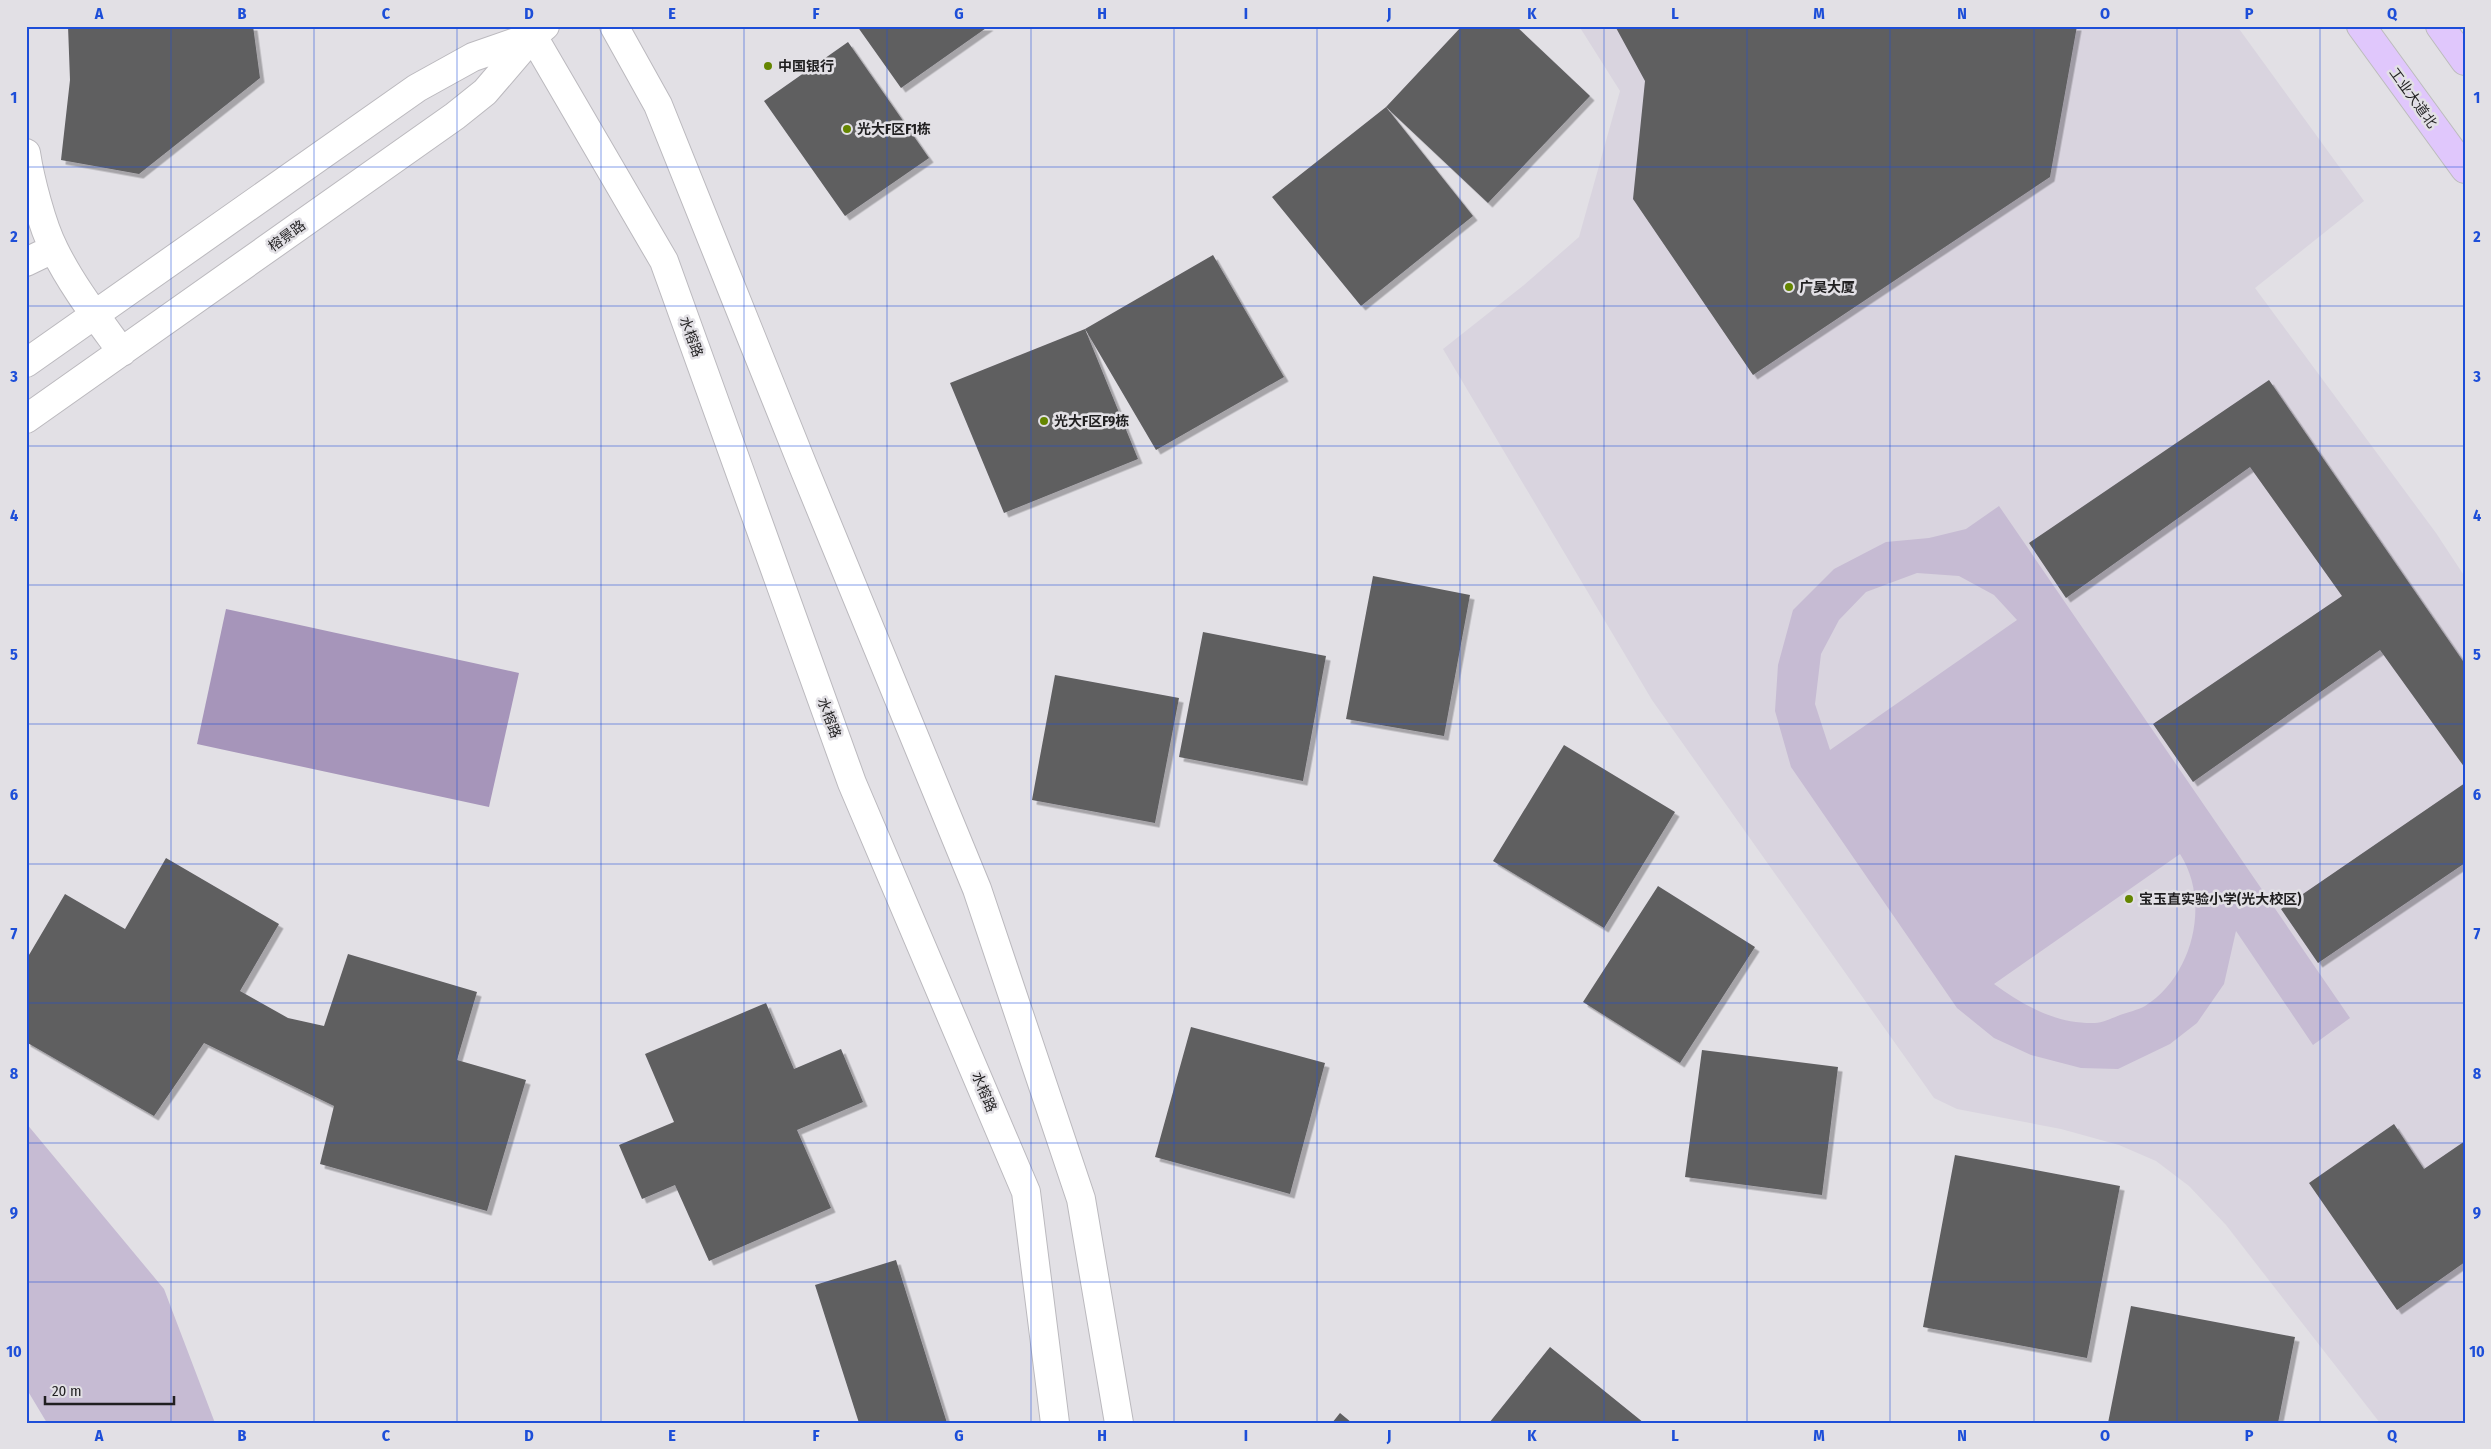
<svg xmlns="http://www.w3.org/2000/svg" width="2491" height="1449" font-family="'Fira Sans Condensed','Noto Sans SC',sans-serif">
<defs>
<filter id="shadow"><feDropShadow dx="4.5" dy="4.5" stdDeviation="0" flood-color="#0004"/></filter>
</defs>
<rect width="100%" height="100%" fill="#e2e0e5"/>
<path fill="#d9d4df" d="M1579,26H2237L2364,201L2255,288L2436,533L2465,577V1423H2380L2226,1225L2189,1186L2156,1161L2119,1145L2061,1129L1957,1109L1934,1098L1652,700L1443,349L1524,285L1579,237L1620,91Z"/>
<path fill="#c6bbd3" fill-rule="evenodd" d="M1999,506L2350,1018L2313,1045L2236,931L2224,984L2197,1023L2170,1044L2118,1069L2081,1068L2031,1055L1994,1038L1957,1008L1791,767L1775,711L1778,665L1793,610L1834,569L1886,542L1929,538L1966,529ZM1917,573L1959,576L1994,595L2017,620L1830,750L1815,704L1821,654L1839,620L1866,592ZM2180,854C2211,902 2193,976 2145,1006C2138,1010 2128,1012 2120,1015C2112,1018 2103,1023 2095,1023C2055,1024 2025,1006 1994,984Z
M26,1123L164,1289L215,1423H47L26,1388Z"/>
<path fill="#a695ba" d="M226,609L519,673L489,807L197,744Z"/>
<path fill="#5f5e61" filter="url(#shadow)" d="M68,26H253L260,78L139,174L61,160L70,80Z
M857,26H989L901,88Z
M1462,26H1516L1590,96L1488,203L1386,107L1473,216L1361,306L1272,197L1386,107Z
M1615,26H2077L2050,177L1753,375L1633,199L1645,81Z
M848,42L929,158L845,216L764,101Z
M1213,255L1284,377L1156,450L1085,329L1138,459L1004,513L950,383L1085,329Z
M2269,380L2465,664V768L2380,650L2193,782L2153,724L2342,596L2250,467L2066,598L2029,543Z
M1373,576L1470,595L1444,736L1346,719Z
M1203,632L1326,656L1303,781L1179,757Z
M1055,675L1179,698L1155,823L1032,800Z
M1564,745L1675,812L1604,928L1493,861Z
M2465,783V863L2318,963L2281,909Z
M166,858L279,924L240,991L288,1018L324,1026L348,954L477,992L457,1060L526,1080L487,1211L320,1164L334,1106L204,1043L154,1116L26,1042V960L65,894L125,929Z
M1658,886L1755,947L1680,1063L1583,1002Z
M766,1003L794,1069L841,1049L863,1102L797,1130L831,1208L709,1261L675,1185L642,1199L619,1145L674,1122L645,1054Z
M1191,1027L1325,1063L1290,1194L1155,1157Z
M1702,1050L1838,1067L1822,1195L1685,1177Z
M2394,1124L2424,1169L2465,1141V1262L2397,1310L2309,1183Z
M1955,1155L2120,1186L2087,1358L1923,1327Z
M896,1260L947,1423H859L815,1285Z
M2131,1306L2295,1337L2278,1423H2108Z
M1550,1347L1644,1423H1489Z
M1340,1413L1352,1423H1332Z"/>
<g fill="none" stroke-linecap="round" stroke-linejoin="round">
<g stroke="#bbb9be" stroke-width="30">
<path id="minor" d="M527,26L664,261L852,783L1026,1192L1055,1423
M614,26L658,105L803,466L977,889L1081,1199L1119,1423
M26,153C30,179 42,226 54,249C72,286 98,319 122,352
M26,262L53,249
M26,363L417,88L473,57L533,36
M26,419L455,116L485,92L533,36L545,26"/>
</g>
<g stroke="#bcbcbc" stroke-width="30">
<path id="major" d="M2361,26L2465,169
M2440,26L2465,61"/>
</g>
<use href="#minor" stroke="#fff" stroke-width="28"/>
<use href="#major" stroke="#e0c7fc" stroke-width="28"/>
</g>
<path fill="none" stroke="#1d4ed8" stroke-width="1" stroke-opacity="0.55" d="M171,26V1423M314,26V1423M457,26V1423M601,26V1423M744,26V1423M887,26V1423M1031,26V1423M1174,26V1423M1317,26V1423M1460,26V1423M1604,26V1423M1747,26V1423M1890,26V1423M2034,26V1423M2177,26V1423M2320,26V1423M26,167H2465M26,306H2465M26,446H2465M26,585H2465M26,724H2465M26,864H2465M26,1003H2465M26,1143H2465M26,1282H2465"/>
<g fill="#648500" stroke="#e2e0e5" stroke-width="2">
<circle cx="768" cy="66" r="5"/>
<circle cx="847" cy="129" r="5"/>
<circle cx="1789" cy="287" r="5"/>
<circle cx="1044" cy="421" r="5"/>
<circle cx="2129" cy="899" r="5"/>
</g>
<g text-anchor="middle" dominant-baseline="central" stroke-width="5" stroke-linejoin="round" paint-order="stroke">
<g font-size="14" font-weight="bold" fill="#201f20" stroke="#e2e0e5" text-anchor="start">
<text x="778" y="66">中国银行</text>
<text x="857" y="129">光大F区F1栋</text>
<text x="1799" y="287">广昊大厦</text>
<text x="1054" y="421">光大F区F9栋</text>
<text x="2139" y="899">宝玉直实验小学(光大校区)</text>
</g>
<g font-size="14" fill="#201f20" stroke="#e2e0e5">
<text transform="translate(2413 98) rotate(54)">工业大道北</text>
<text transform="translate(287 236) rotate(-36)">榕景路</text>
<text transform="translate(691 337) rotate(70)">水榕路</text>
<text transform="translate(829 718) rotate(70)">水榕路</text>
<text transform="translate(984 1092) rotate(67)">水榕路</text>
</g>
</g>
<rect width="2491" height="1449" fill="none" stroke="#e2e0e5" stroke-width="55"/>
<path d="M45 1396v8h129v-8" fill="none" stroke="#201f20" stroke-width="2.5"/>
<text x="52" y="1396" font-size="15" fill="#201f20" stroke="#e2e0e5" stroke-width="4" paint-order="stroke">20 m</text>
<rect x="28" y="28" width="2436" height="1394" fill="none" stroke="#1d4ed8" stroke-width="2"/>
<g font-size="16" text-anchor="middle" font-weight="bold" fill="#1d4ed8">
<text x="99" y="19">A</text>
<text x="242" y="19">B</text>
<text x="386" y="19">C</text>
<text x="529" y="19">D</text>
<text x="672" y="19">E</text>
<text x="816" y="19">F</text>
<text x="959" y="19">G</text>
<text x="1102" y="19">H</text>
<text x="1246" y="19">I</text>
<text x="1389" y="19">J</text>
<text x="1532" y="19">K</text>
<text x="1675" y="19">L</text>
<text x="1819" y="19">M</text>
<text x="1962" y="19">N</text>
<text x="2105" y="19">O</text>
<text x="2249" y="19">P</text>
<text x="2392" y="19">Q</text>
<text x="14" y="103">1</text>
<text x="2477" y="103">1</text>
<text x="14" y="242">2</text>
<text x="2477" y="242">2</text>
<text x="14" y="382">3</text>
<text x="2477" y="382">3</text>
<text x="14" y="521">4</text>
<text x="2477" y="521">4</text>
<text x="14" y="660">5</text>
<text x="2477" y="660">5</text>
<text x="14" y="800">6</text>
<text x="2477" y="800">6</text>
<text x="14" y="939">7</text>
<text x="2477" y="939">7</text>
<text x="14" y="1079">8</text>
<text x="2477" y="1079">8</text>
<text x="14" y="1218">9</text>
<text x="2477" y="1218">9</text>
<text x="14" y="1357">10</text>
<text x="2477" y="1357">10</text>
<text x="99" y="1441">A</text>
<text x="242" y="1441">B</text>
<text x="386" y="1441">C</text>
<text x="529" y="1441">D</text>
<text x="672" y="1441">E</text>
<text x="816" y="1441">F</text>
<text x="959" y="1441">G</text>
<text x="1102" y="1441">H</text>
<text x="1246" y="1441">I</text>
<text x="1389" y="1441">J</text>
<text x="1532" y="1441">K</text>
<text x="1675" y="1441">L</text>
<text x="1819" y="1441">M</text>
<text x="1962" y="1441">N</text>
<text x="2105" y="1441">O</text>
<text x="2249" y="1441">P</text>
<text x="2392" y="1441">Q</text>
</g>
</svg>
